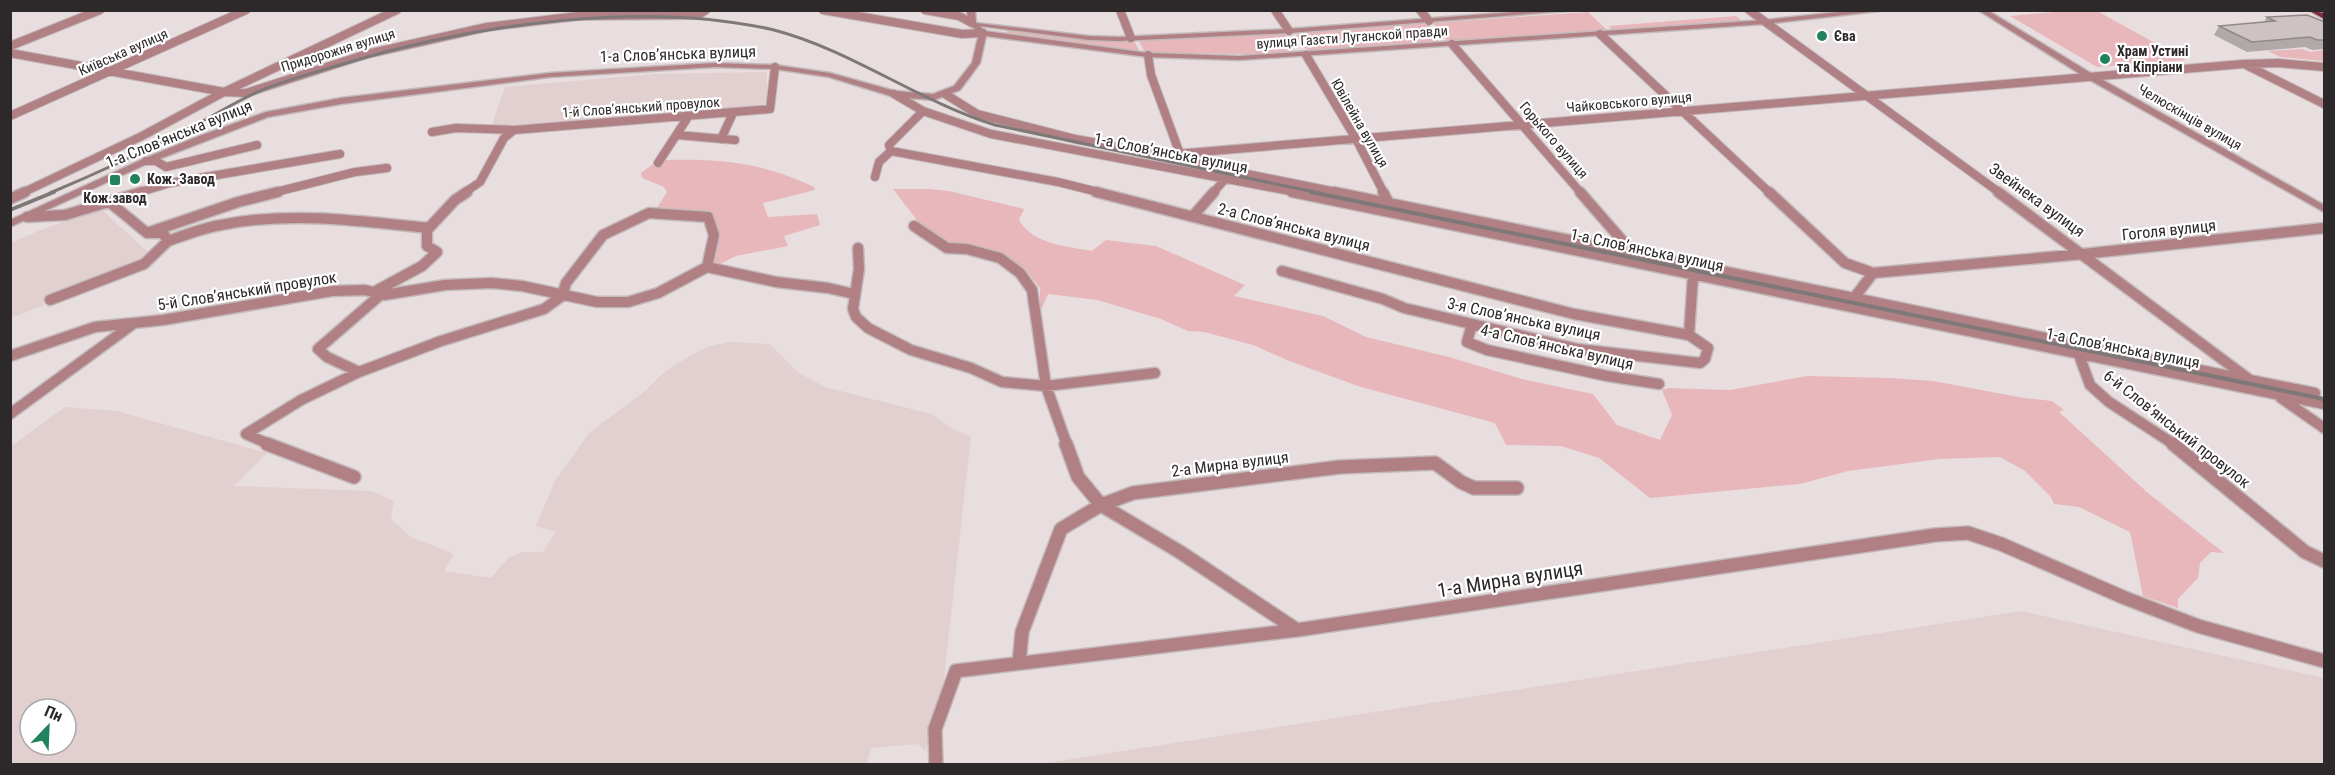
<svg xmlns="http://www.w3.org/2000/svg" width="2335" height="775" font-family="'Roboto Condensed',sans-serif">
<rect width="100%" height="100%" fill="#e9dedf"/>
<path fill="#e2cfd0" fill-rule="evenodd" d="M767,72V102L749,110L491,127L505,87L654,74Z
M101,209L149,253L139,263L42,302L44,305L11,318L10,243L43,229Z
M730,342L770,344L799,373L825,387L931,414L955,430L971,437L943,688L925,751L918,744L871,748L867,764H11L10,447L65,407L117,411L267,453L234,486L372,491L394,501L391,519L411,537L454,554L444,571L491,578L508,558L522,552H543L555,532L536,526L555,481L590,432L645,391L663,373L689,356L710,346ZM30,709H66V745H30Z
M2021,611L2324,678V764H1040Z"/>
<path fill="#e7b7bb" d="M2077,10L2097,11L2186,60L2097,67L2010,16Z
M1588,12L1607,30L1448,42L1433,23Z
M1736,16L1742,21L1612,30L1609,26Z
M1427,23L1439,43L1313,52L1303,47L1296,35L1304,32Z
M1011,30L1085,39L1134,41L1140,52L1006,34L1007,31Z
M1277,33L1285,35L1293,46V52L1248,54L1145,53L1139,41Z
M2302,49L2311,52L2324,50V61L2280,57L2268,51Z
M665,160C723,159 761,162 814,187L815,190L763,203L768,217L817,214L820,225L784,236L788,246L736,256L716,266L712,264L719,233L712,214L655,211L667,192L664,187L642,178L641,173L652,165L661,166Z
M893,189H930L949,191L1024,209L1019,220C1032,244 1069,247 1092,251L1106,240L1156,246L1245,285L1234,296L1323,316L1366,337L1449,357L1522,379L1593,394L1617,425L1660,440L1672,415L1662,390L1668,388L1730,390L1807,376L1890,378L1933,381L2024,398L2052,401L2064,410L2059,412L2148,493L2224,553L2211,552L2200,563L2198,578L2178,599V608L2143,596L2130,532L2079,507L2054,504L2051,497L2025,471L2000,457L1940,459L1848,471L1800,484L1650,498L1599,458L1561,446L1506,445L1495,423L1361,387L1289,361L1253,345L1204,332L1188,331L1161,319L1097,300L1048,294L1040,312V288L1028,273L1008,256L976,247L953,245L920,224Z"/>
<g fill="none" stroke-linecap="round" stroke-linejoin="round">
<g stroke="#c3babb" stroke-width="10">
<path id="minor-far2" d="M823,10L962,34L983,33
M925,10L959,16L972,23
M1120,10L1131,38
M1275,10L1289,31
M1420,10L1429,21
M1749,10L2000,193
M1600,34L1770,193
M1452,44L1581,193
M10,46L100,10
M10,53L224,92L246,93L367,54L487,27L578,16L698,15L706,10
M1148,55L1151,75L1180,154L1198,164L1341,193
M1306,55L1356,139L1384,193
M2246,65L2324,104
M894,94L923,111L991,134L1300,193
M945,94L977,114L1075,139L1164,155L2243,64L2278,63L2324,67
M10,116L246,10
M432,132L456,128L514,130L770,109L775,67
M677,135L735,140
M721,139L733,113
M891,151L1058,182L1102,193
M146,161H156L166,167L257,145
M658,163L688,117
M875,177L879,162L891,151L889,145L923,111
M22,193L142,136L224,92L397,10
M137,193L170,183L340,154
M272,193L355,172L387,168
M464,193L480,182L504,138L514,130
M1213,193L1226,178"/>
</g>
<g stroke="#c3babb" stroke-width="13">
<path id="minor-far1" d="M1096,192L1574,314L1689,335
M1292,192L2324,404
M1334,192L1854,298L1873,273
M1383,192L1390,205
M1580,192L1634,254
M1769,192L1845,263L1873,273L2083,254L2324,228
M1998,192L2250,380L2315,393
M10,199L25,192
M1193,216L1214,192
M27,217L65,215L142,192
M914,226L947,248L967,249L1000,258L1020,273L1032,290L1046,386L1067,445
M147,233L238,202L278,192
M168,241C185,235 203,228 221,225C288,211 361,221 428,228
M858,248L859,269L853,309L856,317L868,328L911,350L971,368L1002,382L1046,386L1155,373
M1282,271L1383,299L1404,308L1578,349L1700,363L1705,359L1708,348L1689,335L1693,275
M1854,298L2248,380
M50,300L144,264L168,241L163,233H147L108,201
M1472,324L1467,342L1487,350L1607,376L1659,384
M2079,355L2090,385L2109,402L2175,445
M10,356L95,327L163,320L332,291L365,290L384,295L445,285L491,283L522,286L597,302H628L658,293L707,267
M359,372L327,357L318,349L378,297L376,291L422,266L437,252L427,246V230L455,200L467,192
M2281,398L2324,428
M10,414L133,324
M271,445L246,434L301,400L359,372L441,341L544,309L562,296L566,283L603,235L649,213L708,217L714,235L707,267L776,282L828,288L854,294"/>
</g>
<g stroke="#c3babb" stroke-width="16">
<path id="minor" d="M267,444L354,477
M1066,444L1078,477L1101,505L1180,552L1297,630
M2173,444L2305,552L2324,561
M1019,663L1022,632L1061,529L1101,505L1133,493L1340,467L1435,463L1461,482L1474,488H1517
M936,764L935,729L956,671L1297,630L1935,535L1968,533L2001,544L2125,598L2198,626L2324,661"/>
</g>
<g stroke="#c3babb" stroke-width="3">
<path id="tertiary" d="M967,10H975L976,23L1089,36L1119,37L1289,29L1538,10H1579L1289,33L1119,41L1089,40L980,26L985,31L1148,53L1239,56L1765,20L1857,10H1888L1765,24L1239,60L1148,57L986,36L980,63L960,90L934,100L894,97L829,77L775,69L715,67L550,77L341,104L268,117L149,163L10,227V220L143,159L194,138L266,112L341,98L550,73L715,63L775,65L830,73L895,91L933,94L954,86L972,63L979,33L968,23Z
M1978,10H1987L2094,75L2324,205V212L2088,79Z"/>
</g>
<g stroke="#c3babb" stroke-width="3">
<path id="primary" d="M2308,10L2324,13V19Z"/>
</g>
<use href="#minor-far2" stroke="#b08085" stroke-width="8"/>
<use href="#minor-far1" stroke="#b08085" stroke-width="10"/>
<use href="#minor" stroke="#b08085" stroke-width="13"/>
<use href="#tertiary" fill="#b08085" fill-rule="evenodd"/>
<use href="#primary" fill="#7e2d3c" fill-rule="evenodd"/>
<path stroke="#7f7879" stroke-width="3" d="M50,193C95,174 139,154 182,132C209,119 234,102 262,90C292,78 323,70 353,61C479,24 645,0 774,30C851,50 918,101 995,125L1319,193"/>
<path stroke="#7f7879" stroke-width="4" d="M1311,192L2324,399
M10,210L54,192"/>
</g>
<path fill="#b1a8a9" d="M2267,17L2325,22V49L2312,50L2305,47L2247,52L2214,35L2219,26L2264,22Z"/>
<path fill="#cec3c4" stroke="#908889" stroke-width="1.5" d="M2307,15L2325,22V40H2317L2310,37L2252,42L2219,26L2275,21L2267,17Z"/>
<g fill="#21835d" stroke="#fff" stroke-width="2">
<circle cx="1822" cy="36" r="6"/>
<circle cx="2105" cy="59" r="6"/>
<circle cx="135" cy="179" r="6"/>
<rect x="109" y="174" width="12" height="12" rx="3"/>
</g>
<g text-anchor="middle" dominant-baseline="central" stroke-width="4.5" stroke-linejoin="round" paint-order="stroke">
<g font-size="14" font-weight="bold" fill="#2d2829" stroke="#fff" text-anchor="start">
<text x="1834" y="36">Єва</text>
<text x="2117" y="51">Храм Устині<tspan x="2117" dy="16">та Кіпріани</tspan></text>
<text x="147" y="179">Кож. Завод</text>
<text x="115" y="198" text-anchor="middle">Кож.завод</text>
</g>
<g font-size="14" fill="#2d2829" stroke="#fff">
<text transform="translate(1352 37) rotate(-4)">вулиця Газєти Луганской правди</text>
<text transform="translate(338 50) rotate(-17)">Придорожня вулиця</text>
<text transform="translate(123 52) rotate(-24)">Київська вулиця</text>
<text transform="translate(1629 102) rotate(-5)">Чайковського вулиця</text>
<text transform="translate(641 107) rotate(-4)">1-й Слов’янський провулок</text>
<text transform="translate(2190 117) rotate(30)">Челюскінців вулиця</text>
<text transform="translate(1360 123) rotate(60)">Ювілейна вулиця</text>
<text transform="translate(1554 140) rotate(49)">Горького вулиця</text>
</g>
<g font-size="16" fill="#2d2829" stroke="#fff">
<text transform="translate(678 54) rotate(-2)">1-а Слов’янська вулиця</text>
<text transform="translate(179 134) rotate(-22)">1-а Слов’янська вулиця</text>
<text transform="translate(1171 153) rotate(11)">1-а Слов’янська вулиця</text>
<text transform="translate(2037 200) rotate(36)">Звейнека вулиця</text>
<text transform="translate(1294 227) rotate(14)">2-а Слов’янська вулиця</text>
<text transform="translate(2169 230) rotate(-6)">Гоголя вулиця</text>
<text transform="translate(1647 250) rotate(12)">1-а Слов’янська вулиця</text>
<text transform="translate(247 291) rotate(-9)">5-й Слов’янський провулок</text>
<text transform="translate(1524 319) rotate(12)">3-я Слов’янська вулиця</text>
<text transform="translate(1557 347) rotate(13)">4-а Слов’янська вулиця</text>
<text transform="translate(2123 348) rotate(11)">1-а Слов’янська вулиця</text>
<text transform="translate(2177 429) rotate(38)">6-й Слов’янський провулок</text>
<text transform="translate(1230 464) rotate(-7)">2-а Мирна вулиця</text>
</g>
<g font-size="20" fill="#2d2829" stroke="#fff">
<text transform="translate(1510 579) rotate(-9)">1-а Мирна вулиця</text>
</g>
</g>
<rect width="2335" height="775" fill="none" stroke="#2d2829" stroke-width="24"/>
<g transform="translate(48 727) rotate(23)"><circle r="28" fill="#ffffff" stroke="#aba9a9" stroke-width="1.5"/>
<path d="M0-4.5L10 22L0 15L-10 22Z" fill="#21835d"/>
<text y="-9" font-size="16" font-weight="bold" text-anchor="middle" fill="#2d2829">Пн</text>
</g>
</svg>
